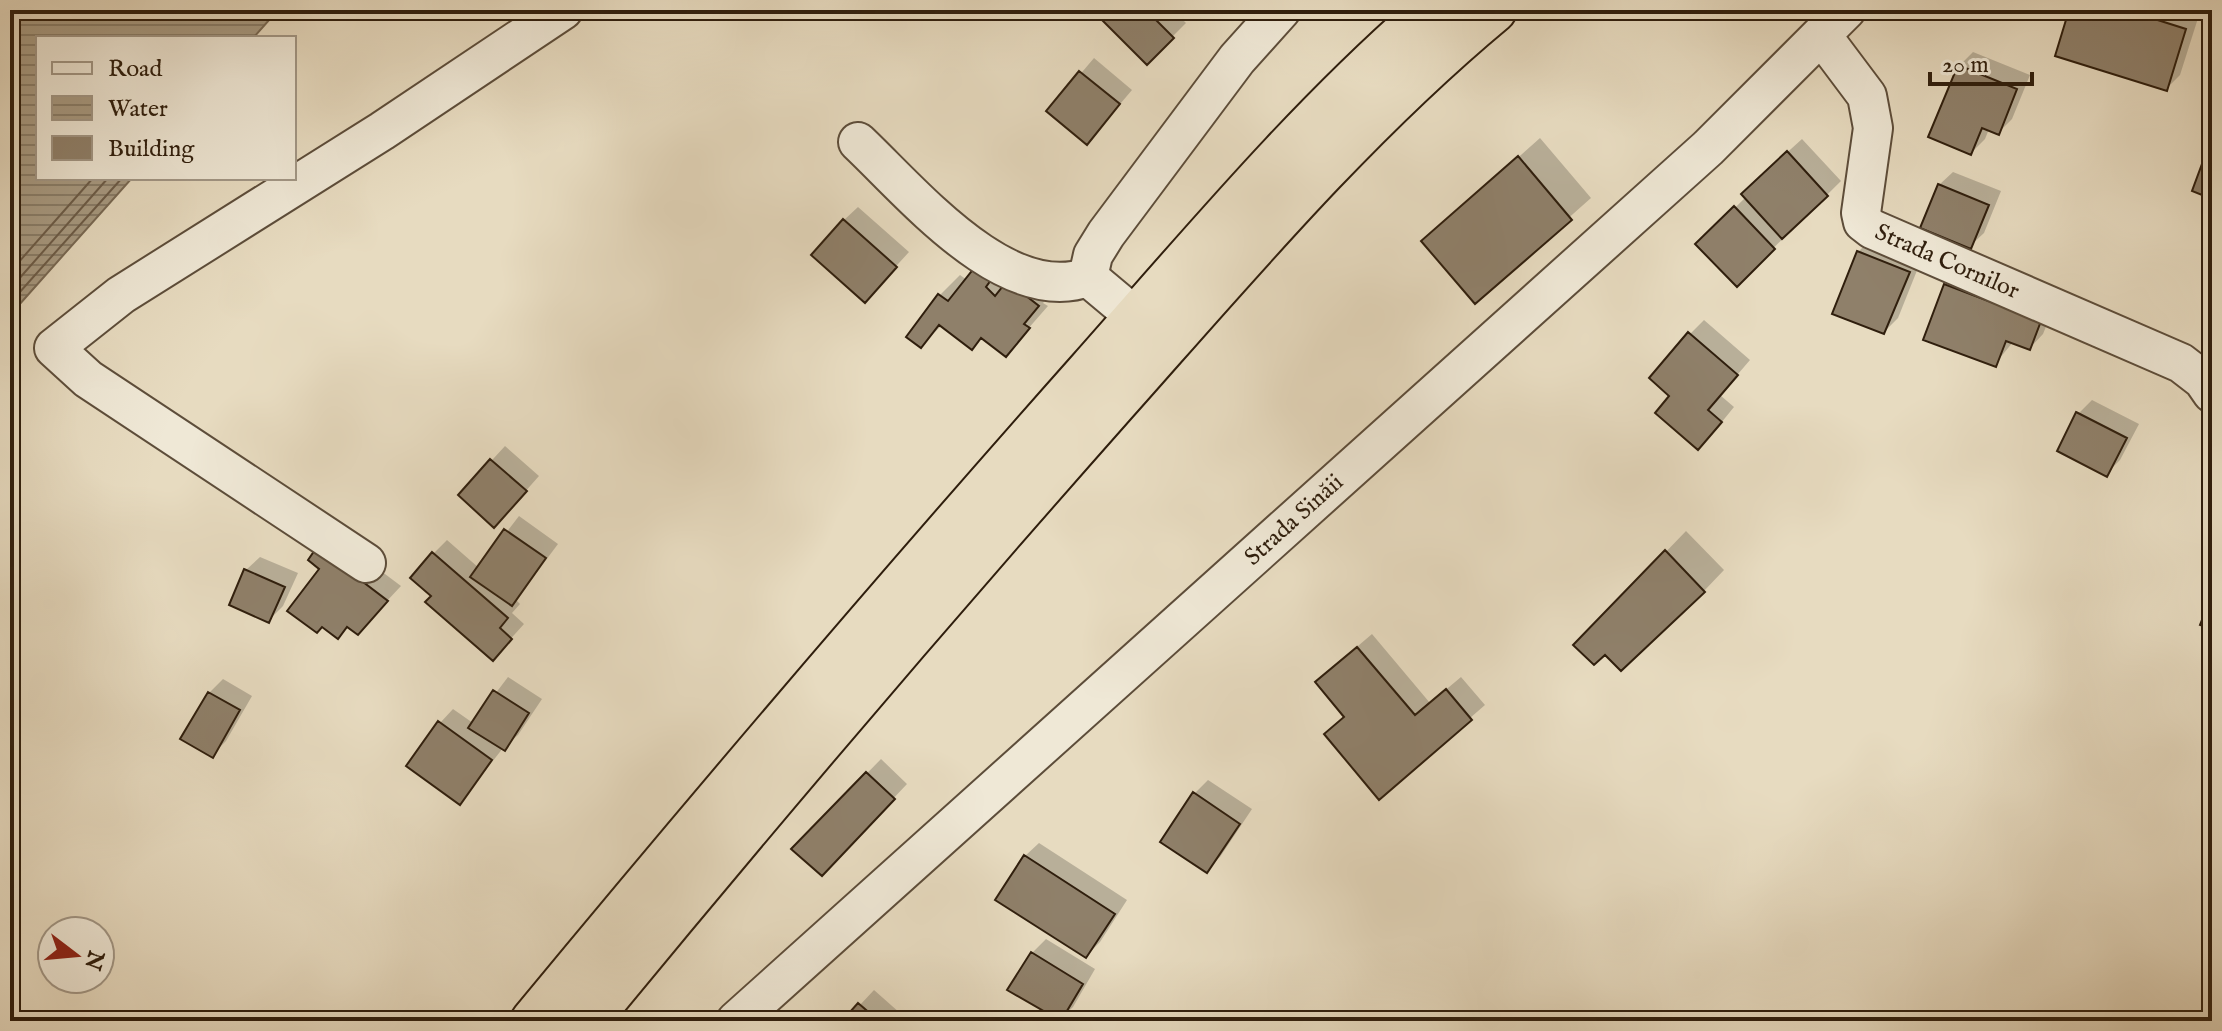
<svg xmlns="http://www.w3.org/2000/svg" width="2222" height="1031" font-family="'IM FELL English',serif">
<defs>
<pattern id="water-rules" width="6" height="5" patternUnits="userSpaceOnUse" patternTransform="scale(2)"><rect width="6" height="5" fill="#a89b83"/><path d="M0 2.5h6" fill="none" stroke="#897e6a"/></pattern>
</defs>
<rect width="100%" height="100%" fill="#e7dbc0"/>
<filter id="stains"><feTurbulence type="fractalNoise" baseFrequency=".0025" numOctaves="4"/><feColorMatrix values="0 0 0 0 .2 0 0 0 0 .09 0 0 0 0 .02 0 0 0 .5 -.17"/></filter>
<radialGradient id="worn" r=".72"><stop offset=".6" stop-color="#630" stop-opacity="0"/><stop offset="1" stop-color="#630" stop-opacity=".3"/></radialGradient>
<path fill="url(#water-rules)" stroke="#786954" stroke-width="2" d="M10,10H278L253,38H38V178H132L10,315Z"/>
<path fill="#0003" d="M1095,10H1173L1186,23L1147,62Z
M2071,10H2182L2199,15L2180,75L2166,89Z
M1973,52L2030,75L2012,119L1998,133L1989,129L1985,139L1971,153L1959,66Z
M1094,58L1132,90L1087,143L1049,111Z
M1540,138L1591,198L1475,301L1424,241Z
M1802,139L1841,181L1737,284L1698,244L1746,197L1757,180Z
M1953,172L2001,191L1984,233L1970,246L1939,185Z
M858,207L909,252L878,286L844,220Z
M1872,238L1922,258L1898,318L1884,332L1858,252Z
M1029,262L1058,284L1043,303L1048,306L1006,354L983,336L972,348L942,325L921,346L940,295L960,275L967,280Z
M1959,272L2054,307L2043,334L2030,348L2013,342L1995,364L1945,285Z
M1704,320L1750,360L1720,395L1734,407L1712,434L1672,396L1690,334Z
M2092,400L2139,424L2120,460L2106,474L2078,414Z
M505,446L539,476L508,511L460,495Z
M519,516L558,544L516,600L520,604L512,613L524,624L506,644L433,596V554L447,540L479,568Z
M1686,531L1724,570L1704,591L1605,652L1576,645Z
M333,535L401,586L371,618L349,625L338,637L323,625L322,568Z
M260,557L298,573L283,606L269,620L246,570Z
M1372,634L1430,703L1461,677L1485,705L1379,797L1340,720L1346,716L1331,669Z
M508,677L542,699L518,735L503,748L460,803L440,723L453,709L473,723Z
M223,679L252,696L226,741L212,755L209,693Z
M881,759L907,784L835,860L794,848Z
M1208,780L1252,809L1220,857L1206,870L1194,794Z
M1039,843L1127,900L1100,942L1086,956L1025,856Z
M1046,939L1095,969L1073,1007L1059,1020L1010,990L1032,953Z
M874,990L909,1021H845Z"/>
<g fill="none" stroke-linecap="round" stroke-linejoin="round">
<path stroke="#6c5c48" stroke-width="2" d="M10,272L93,178
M10,289L108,178
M10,303L122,178"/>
</g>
<path fill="#8f806a" stroke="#2f1e0d" stroke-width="2" d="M1092,10H1146L1174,38L1147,65Z
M2069,10H2126L2186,29L2167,91L2055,56Z
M1958,65L2017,89L1999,135L1982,128L1971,155L1928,137Z
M1079,71L1120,104L1087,145L1046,111Z
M2209,145L2212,147V199L2192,191Z
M1787,151L1828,196L1782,239L1741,194Z
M1518,156L1572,220L1475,304L1421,241Z
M1938,184L1989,205L1971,249L1920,228Z
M1734,206L1775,249L1737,287L1695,244Z
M843,219L897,267L865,303L811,255Z
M1857,251L1910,272L1884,334L1832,314Z
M975,267L991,280L986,287L995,296L1007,281L1039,306L1024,324L1030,328L1006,357L981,338L972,350L939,325L921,348L906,337L938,294L948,301Z
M1944,284L2041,321L2030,350L2006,341L1996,367L1923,340Z
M1688,332L1738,375L1708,410L1722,422L1698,450L1655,413L1669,396L1649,378Z
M2076,412L2127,438L2107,477L2057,451Z
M490,459L527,491L494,528L458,495Z
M504,529L546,558L512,606L470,577Z
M317,547L388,601L358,635L347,627L338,639L322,627L317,633L287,611L319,569L308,560Z
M1665,550L1705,592L1621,671L1605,655L1594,665L1573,645Z
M432,552L508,618L500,628L512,639L493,661L425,602L431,596L410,578Z
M244,569L285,587L269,623L229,605Z
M2212,595V629L2200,625Z
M1357,647L1415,715L1446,689L1472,720L1379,800L1324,734L1344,717L1315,682Z
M493,690L529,713L505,751L468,728Z
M208,692L240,710L213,758L180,739Z
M438,721L492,760L460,805L406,766Z
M866,772L895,799L822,876L791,849Z
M1193,792L1240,824L1207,873L1160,842Z
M1024,855L1115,914L1086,958L995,900Z
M1031,952L1083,984L1061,1021L1007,990Z
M858,1003L879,1021H842Z"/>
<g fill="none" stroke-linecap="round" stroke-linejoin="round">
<g stroke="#5d4d3a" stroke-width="42">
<g id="minor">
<path id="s1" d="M1822,36L1867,96L1873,128L1861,213L1863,222L1872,229L2181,363L2203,380L2212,393"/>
<path d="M858,142C912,193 1006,307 1088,277L1137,318"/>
<path d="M1088,277L1093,255L1106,234L1237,59L1281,10"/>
<path d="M366,563L88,379L54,348L121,295L382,131L563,10"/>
<path id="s2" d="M736,1021L1708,148L1846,10"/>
</g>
</g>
<g stroke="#2f1e0d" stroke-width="48">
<path id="trunk" d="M533,1021C715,801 900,584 1090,370C1199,247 1306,118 1431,10
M587,1021C758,813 932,609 1110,408C1233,270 1352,128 1494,10"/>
</g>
<use href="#minor" stroke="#efe8d6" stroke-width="38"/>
<use href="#trunk" stroke="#e7dbc0" stroke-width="44"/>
</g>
<g text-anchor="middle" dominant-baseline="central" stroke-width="6" stroke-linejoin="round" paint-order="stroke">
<g font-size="24" fill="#2f1e0d" stroke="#efe8d6">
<text stroke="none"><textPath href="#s1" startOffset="296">Strada Cornilor</textPath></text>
<text stroke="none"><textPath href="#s2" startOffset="750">Strada Sinăii</textPath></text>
</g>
</g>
<rect width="2222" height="1031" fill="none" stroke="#e7dbc0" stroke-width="40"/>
<rect x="12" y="12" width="2198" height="1007" fill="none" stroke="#2f1e0d" stroke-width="4"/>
<rect x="20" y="20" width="2182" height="991" fill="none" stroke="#2f1e0d" stroke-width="2"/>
<rect x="36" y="36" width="260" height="144" fill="#efe8d6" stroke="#a29786" stroke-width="2"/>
<rect x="52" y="62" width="40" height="12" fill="#efe8d6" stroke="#a29786" stroke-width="2"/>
<text x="108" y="76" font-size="24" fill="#2f1e0d">Road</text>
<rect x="52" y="96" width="40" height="24" fill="url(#water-rules)" stroke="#a29786" stroke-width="2"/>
<text x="108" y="116" font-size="24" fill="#2f1e0d">Water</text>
<rect x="52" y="136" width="40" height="24" fill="#8f806a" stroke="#a29786" stroke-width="2"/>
<text x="108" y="156" font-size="24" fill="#2f1e0d">Building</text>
<g transform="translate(76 955) rotate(106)"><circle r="38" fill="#efe8d6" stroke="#a29786" stroke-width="2"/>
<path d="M0-6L14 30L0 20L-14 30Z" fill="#8f2418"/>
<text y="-12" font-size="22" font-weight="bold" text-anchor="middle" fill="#2f1e0d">N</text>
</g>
<path d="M1930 72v12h102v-12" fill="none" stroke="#2f1e0d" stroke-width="4"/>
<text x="1942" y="72" font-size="24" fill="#2f1e0d" stroke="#efe8d6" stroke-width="6" paint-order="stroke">20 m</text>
<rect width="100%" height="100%" filter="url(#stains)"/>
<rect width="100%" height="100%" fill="url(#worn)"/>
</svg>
